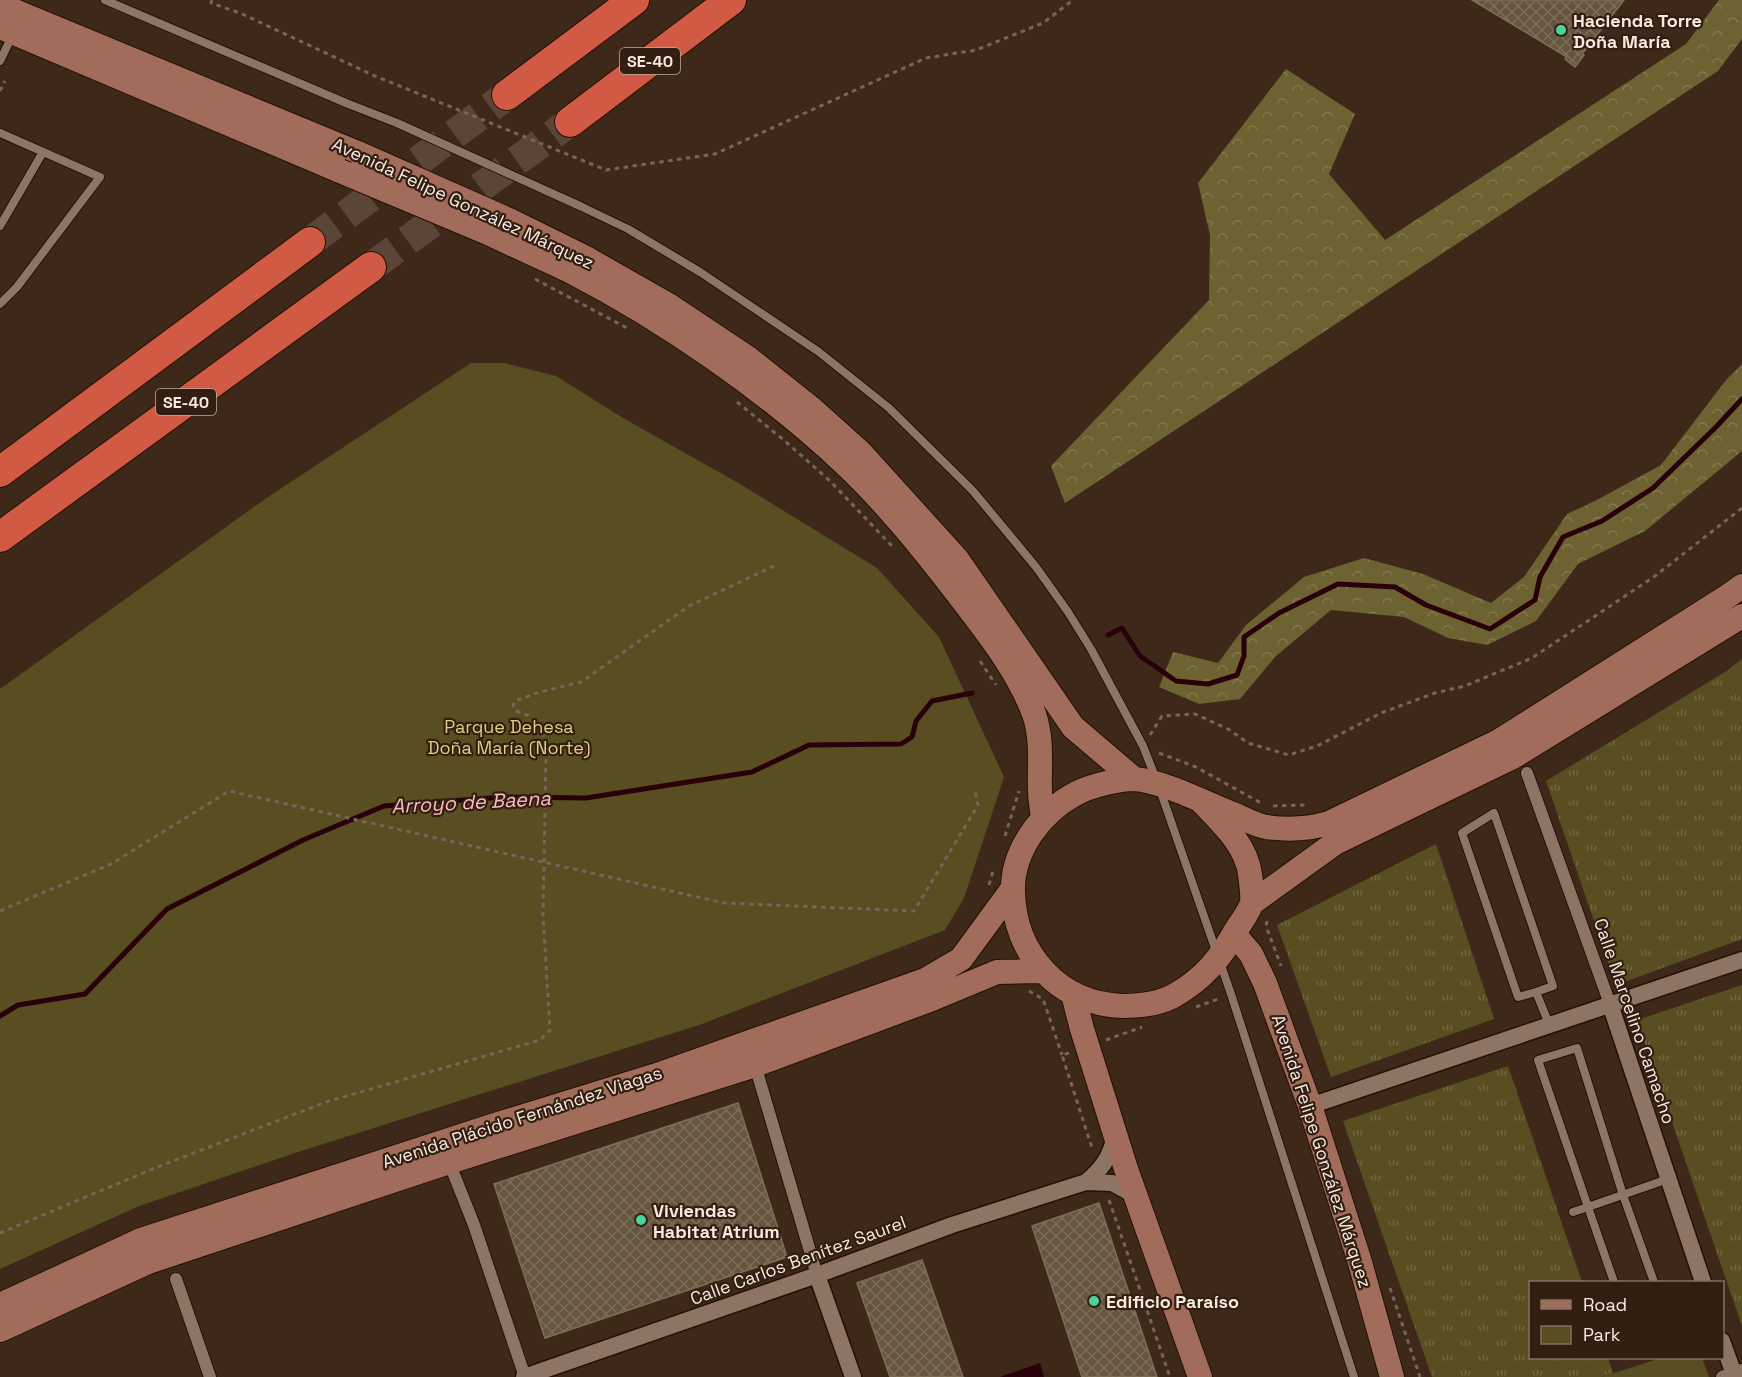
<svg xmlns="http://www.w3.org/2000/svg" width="1742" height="1377" font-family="'Space Grotesk',sans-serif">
<defs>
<pattern id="grass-tufts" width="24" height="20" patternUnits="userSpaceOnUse" patternTransform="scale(1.5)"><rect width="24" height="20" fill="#584e21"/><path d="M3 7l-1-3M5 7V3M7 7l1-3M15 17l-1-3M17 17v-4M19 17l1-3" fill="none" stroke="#716841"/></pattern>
<pattern id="forest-crowns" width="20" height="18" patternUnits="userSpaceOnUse" patternTransform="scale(1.5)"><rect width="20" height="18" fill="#6d6231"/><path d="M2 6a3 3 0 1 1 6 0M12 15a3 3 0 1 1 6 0" fill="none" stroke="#83794f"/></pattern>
<pattern id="building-cross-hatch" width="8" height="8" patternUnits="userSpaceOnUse" patternTransform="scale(1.5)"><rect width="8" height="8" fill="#65553f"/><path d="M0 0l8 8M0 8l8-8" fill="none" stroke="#7c6e5a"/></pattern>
</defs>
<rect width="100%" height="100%" fill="#3e281a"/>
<path fill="url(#grass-tufts)" d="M1725,672L1742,699V939L1616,985L1546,781Z
M1436,844L1494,1019L1331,1077L1277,925Z
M1742,985V1326L1637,1020Z
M1508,1066L1582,1282H1530V1358H1608L1613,1373L1601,1377H1432L1343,1121Z"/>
<path fill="url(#forest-crowns)" d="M1719,0H1742V39L1718,71L1065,503L1051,466L1209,300L1210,235L1198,183L1286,69L1355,114L1329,174L1385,240L1686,44Z
M1742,364V451L1645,531L1578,564L1536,621L1487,645L1448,638L1404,617L1331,610L1276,656L1240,699L1199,704L1159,687L1173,652L1218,663L1246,625L1304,577L1364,558L1423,574L1491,603L1524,577L1567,514L1597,500L1661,465L1726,380Z"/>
<path fill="#584e21" d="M471,363H504L556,376L623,418L740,484L877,568L939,637L1004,777L964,898L945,930L702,1024L295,1153L139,1206L0,1269V689L265,499Z
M1742,659V699L1725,672Z
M1661,1358H1702L1709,1377H1601Z"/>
<path fill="#29010b" d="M1040,1363L1044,1377H1000Z"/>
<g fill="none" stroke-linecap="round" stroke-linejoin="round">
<path stroke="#29010b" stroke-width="5" d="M1108,635L1122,628L1140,656L1176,681L1208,684L1237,675L1244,656V637L1279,613L1338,584L1395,587L1426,605L1490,629L1535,600L1540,577L1563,537L1602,521L1653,488L1716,427L1742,399
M0,1016L18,1005L85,994L167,909L303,840L384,806L503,797L586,798L752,772L809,745L901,744L912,737L916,721L932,701L972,693"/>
</g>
<path fill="url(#building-cross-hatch)" stroke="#7f6e57" stroke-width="1.5" d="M1472,0H1624L1582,54L1584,55L1575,67L1565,59L1567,57Z
M738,1103L787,1257L545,1338L494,1184Z
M1099,1203L1157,1377H1082L1032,1226Z
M922,1260L963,1377H890L857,1283Z"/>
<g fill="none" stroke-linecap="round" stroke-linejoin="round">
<path stroke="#5a4538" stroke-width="30" stroke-dasharray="30 15" stroke-linecap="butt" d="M310,242L507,95
M371,267L570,122"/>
<g stroke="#241104" stroke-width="10">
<path id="service" d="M105,0L346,103
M0,61L13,34
M0,133L100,177L17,287L0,304
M580,206L628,229L700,272L819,352L889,408L973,491L1036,567L1068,612L1091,649L1143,746L1158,784L1231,994L1354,1377
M0,226L43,152
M1536,992L1518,997L1462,833L1494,813L1553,986L1536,992L1549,1024
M1573,1212L1588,1207L1614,1282
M1654,1282L1623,1195L1577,1048L1538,1060L1588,1207L1668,1179"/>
</g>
<g stroke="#241104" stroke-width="14">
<path id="pedestrian" d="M1527,773L1610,1004
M755,1065L817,1275
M449,1162L474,1225L525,1377
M176,1279L210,1377
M1722,1377L1742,1370"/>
</g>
<g stroke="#241104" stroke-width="19">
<path id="minor" d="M1610,1004L1703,1282
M1310,1106L1742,960
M1086,1182C1103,1168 1110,1157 1115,1136
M817,1275L853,1377
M1722,1341L1735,1377
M524,1377L817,1275L952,1225L1086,1182L1112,1183L1136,1196"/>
</g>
<g stroke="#241104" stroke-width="26">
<path id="secondary" d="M0,5L360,154
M0,27L340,171
M509,220L584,257L670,306L748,358L812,409L861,453L957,559L1073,727L1134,779
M488,233C515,246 543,258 570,271C665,320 769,392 847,466C887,504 923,549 957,593C985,630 1018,670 1034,714C1043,740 1039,765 1040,791C1040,800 1042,809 1043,818
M1201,801C1217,818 1240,839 1247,862C1250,868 1253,896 1252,902C1250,911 1241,922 1236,930C1221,958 1203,979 1175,995C1160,1004 1140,1006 1122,1006C1058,1004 1014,953 1013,891C1012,850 1042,811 1077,793C1090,786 1119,779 1134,779C1163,781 1205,803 1233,814C1243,818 1255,825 1266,827C1287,830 1309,829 1329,823L1499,741L1725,598L1742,586
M1252,903L1335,843L1513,757L1742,616
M1234,934L1251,954L1265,983L1310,1106L1359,1259L1392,1377
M1073,994L1082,1029L1126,1169L1200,1377
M0,1305L141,1240L495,1125L657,1075L925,980L961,959L1013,888
M0,1330L148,1262L449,1162L755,1065L932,999L997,972L1042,971"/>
</g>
<g stroke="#241104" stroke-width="32">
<path id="motorway" d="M507,95L634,0
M570,122L731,0
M0,472L310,242
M0,537L371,267"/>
</g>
<path stroke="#786458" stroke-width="3" stroke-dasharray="4.5 4.5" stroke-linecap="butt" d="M212,0L211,3L240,13L375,76L606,170L715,154L926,58L976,50L1043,23L1073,0
M0,91L5,81
M535,279L627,328
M737,402L785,441L831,482L892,546
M980,661L996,685
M1150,735L1162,716L1195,714L1228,729L1248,743L1289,755L1317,746L1381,713L1435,693L1465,686L1532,658L1655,576L1742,508
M1159,753L1196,767L1261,803
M1273,806L1308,805
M1005,836L1019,791
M989,885L993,871
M0,911L111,864L229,791L724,903L914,911L978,805L975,790
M1267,921L1266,926L1281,966
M1029,991L1043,999L1062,1055
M1196,1007L1221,998
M1106,1040L1142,1027
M1069,1053L1062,1055L1093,1151
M1109,1200L1170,1377
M0,1233L155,1168L326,1102L540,1040L550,1030L543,916L546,750C542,726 541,718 516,711L513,706L515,701L540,692L581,682L689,606L776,565
M1390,1288L1420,1377"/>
<use href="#service" stroke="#8e7464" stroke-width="8"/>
<use href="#pedestrian" stroke="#8e7464" stroke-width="12"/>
<use href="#minor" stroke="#8e7464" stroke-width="16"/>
<use href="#secondary" stroke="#a26c5a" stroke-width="24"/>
<use href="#motorway" stroke="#d15a44" stroke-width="30"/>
<g stroke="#241104" stroke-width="10" stroke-linecap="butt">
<path id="service-bridge" d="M346,103L397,123L580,206"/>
</g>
<g stroke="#241104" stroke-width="26" stroke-linecap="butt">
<path id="secondary-bridge" d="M360,154L509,220
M340,171L488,233"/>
</g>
<use href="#service-bridge" stroke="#8e7464" stroke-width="8"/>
<use href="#secondary-bridge" stroke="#a26c5a" stroke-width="24"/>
</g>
<g fill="#4ad49c" stroke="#331f11" stroke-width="2">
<circle cx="1561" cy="30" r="6"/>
<circle cx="641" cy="1220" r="6"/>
<circle cx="1094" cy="1301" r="6"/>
</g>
<g text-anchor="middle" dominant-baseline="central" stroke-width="4.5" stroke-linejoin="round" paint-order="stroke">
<g fill="#331f11" stroke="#bdada3" stroke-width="1.5">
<rect x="620" y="48" width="60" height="26" rx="4.5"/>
<rect x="156" y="389" width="60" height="26" rx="4.5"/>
</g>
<g font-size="16" font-weight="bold" fill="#f8eae1">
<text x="650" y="61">SE-40</text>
<text x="186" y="402">SE-40</text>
</g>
<g font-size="18" font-weight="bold" fill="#f8eae1" stroke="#331f11" text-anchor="start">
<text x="1573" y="20">Hacienda Torre<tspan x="1573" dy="21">Doña María</tspan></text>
<text x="653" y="1210">Viviendas<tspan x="653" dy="21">Habitat Atrium</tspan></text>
<text x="1106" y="1301">Edificio Paraíso</text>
</g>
<g font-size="18" fill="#f8eae1" stroke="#331f11">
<text transform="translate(463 203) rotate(25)">Avenida Felipe González Márquez</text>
<text transform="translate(1635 1021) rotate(71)">Calle Marcelino Camacho</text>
<text transform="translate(522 1117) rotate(-18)">Avenida Plácido Fernández Viagas</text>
<text transform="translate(1322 1151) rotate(72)">Avenida Felipe González Márquez</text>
<text transform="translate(798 1260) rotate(-20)">Calle Carlos Benítez Saurel</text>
</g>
<g font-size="18" fill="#e0cf82" stroke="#331f11">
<text x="509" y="726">Parque Dehesa<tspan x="509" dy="21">Doña María (Norte)</tspan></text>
</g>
<g font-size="20" font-style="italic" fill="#ffbbc4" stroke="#331f11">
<text transform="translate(471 802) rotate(-3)">Arroyo de Baena</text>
</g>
</g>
<rect x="1529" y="1281" width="195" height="78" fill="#331f11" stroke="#827064" stroke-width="1.5"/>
<rect x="1541" y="1300" width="30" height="9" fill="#a26c5a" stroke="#827064" stroke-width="1.5"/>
<text x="1583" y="1311" font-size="18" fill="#f8eae1">Road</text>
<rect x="1541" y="1326" width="30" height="18" fill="#584e21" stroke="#827064" stroke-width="1.5"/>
<text x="1583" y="1341" font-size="18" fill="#f8eae1">Park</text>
</svg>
